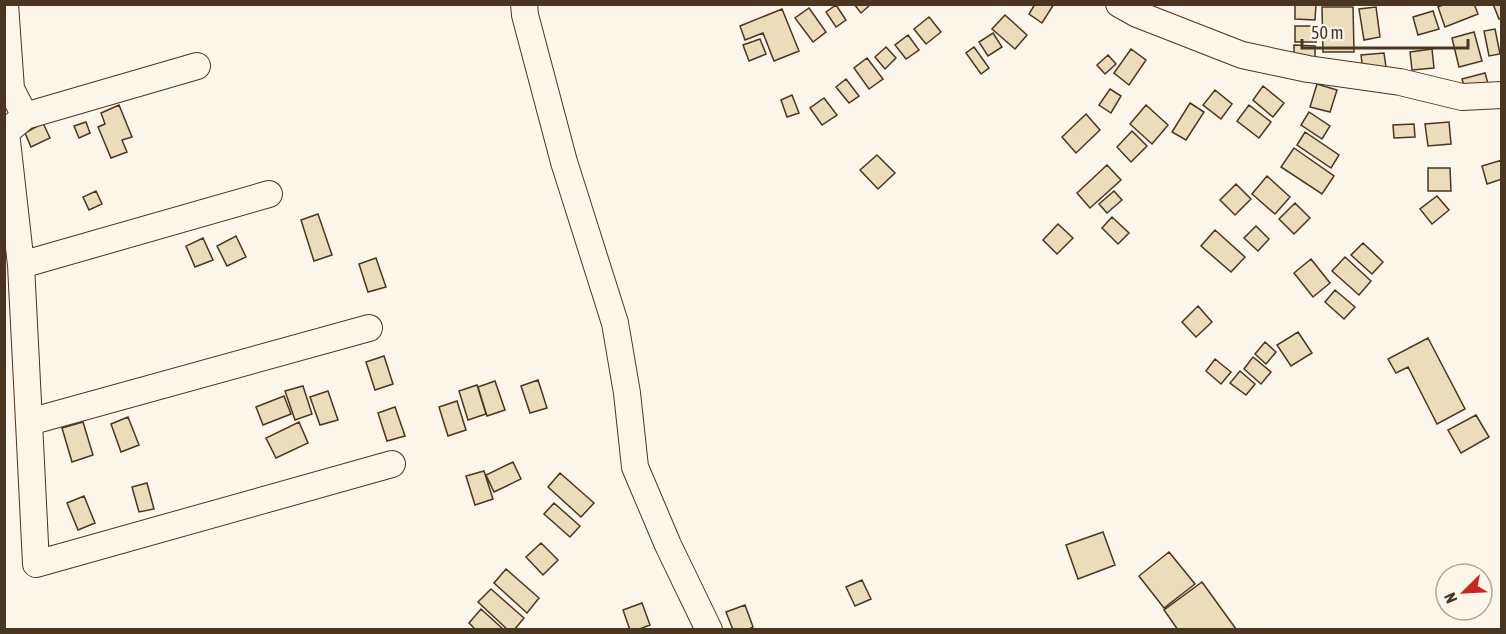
<svg xmlns="http://www.w3.org/2000/svg" width="1506" height="634" font-family="'Asap Condensed',sans-serif">
<rect width="100%" height="100%" fill="#fbf6e9"/>
<path fill="#ecdcbc" stroke="#4a3520" stroke-width="1.5" d="M854,4H871L861,13Z
M1035,4H1054L1042,23L1029,14Z
M1295,4H1316L1315,20L1295,19Z
M1445,4H1474L1478,14L1445,27L1438,7Z
M1493,4H1502V18L1499,19Z
M836,5L846,20L836,27L826,12Z
M1322,7H1353L1354,52H1323Z
M1376,7L1380,37L1364,40L1359,9Z
M809,8L826,32L813,42L795,18Z
M782,9L799,51L774,61L763,33L745,40L740,26Z
M1433,11L1439,29L1418,35L1413,17Z
M1005,15L1027,35L1015,49L992,29Z
M929,17L941,32L926,44L914,29Z
M1295,26H1317L1316,42H1295Z
M1495,29L1500,54L1489,56L1484,31Z
M1474,32L1482,61L1459,67L1452,38Z
M993,33L1002,47L988,56L979,42Z
M908,35L919,50L906,59L895,45Z
M760,39L766,54L749,61L743,45Z
M1294,45L1315,46V60L1294,59Z
M886,47L896,58L885,69L875,57Z
M974,47L989,68L981,74L966,53Z
M1131,49L1146,60L1129,85L1114,73Z
M1432,49L1434,68L1412,70L1410,52Z
M1384,53L1386,67L1363,70L1361,55Z
M1108,55L1116,64L1105,74L1097,65Z
M867,58L883,79L869,89L854,68Z
M1485,73L1489,87L1466,93L1462,79Z
M846,79L859,96L849,103L836,87Z
M1317,84L1337,90L1330,112L1310,107Z
M1263,86L1284,103L1273,117L1253,100Z
M1110,89L1121,96L1111,113L1099,105Z
M1215,90L1232,104L1221,119L1203,105Z
M792,95L799,113L787,117L781,100Z
M824,98L837,115L822,125L810,108Z
M1190,103L1204,112L1186,140L1172,132Z
M119,105L132,137L122,140L127,152L111,158L98,127L105,124L101,113Z
M1146,105L1168,125L1152,144L1130,124Z
M1249,105L1271,122L1259,138L1237,121Z
M1309,112L1330,126L1322,139L1301,125Z
M1086,114L1100,130L1076,153L1062,137Z
M86,122L90,133L79,138L74,126Z
M1449,122L1451,144L1428,146L1425,124Z
M43,123L50,138L31,147L25,133Z
M1414,124L1415,137L1394,138L1393,125Z
M1132,131L1147,146L1131,162L1117,147Z
M1305,132L1339,155L1331,168L1297,145Z
M1294,148L1334,176L1322,194L1281,167Z
M877,155L895,173L878,189L860,170Z
M1502,160V179L1487,184L1482,166Z
M1107,165L1121,180L1090,208L1077,193Z
M1428,168H1450L1451,191H1428Z
M1267,176L1290,197L1275,214L1252,194Z
M1236,184L1251,199L1235,215L1220,200Z
M96,191L102,204L89,210L83,197Z
M1114,191L1122,200L1107,213L1099,204Z
M1437,196L1449,210L1432,224L1420,209Z
M1295,203L1310,218L1294,234L1279,219Z
M318,214L332,255L314,261L301,220Z
M1112,217L1129,233L1118,244L1102,228Z
M1058,224L1073,238L1057,254L1043,240Z
M1256,226L1269,239L1258,251L1244,238Z
M1215,230L1245,257L1231,272L1201,246Z
M236,236L246,257L227,266L217,246Z
M203,238L213,260L195,267L186,246Z
M1363,243L1383,262L1372,274L1351,255Z
M1345,257L1371,281L1359,295L1332,271Z
M376,258L386,287L368,292L359,264Z
M1311,259L1330,283L1313,297L1294,273Z
M1335,290L1355,307L1344,319L1325,302Z
M1198,306L1212,322L1196,337L1182,322Z
M1298,332L1312,353L1291,366L1277,345Z
M1428,338L1465,409L1437,424L1408,367L1396,373L1388,359Z
M1265,342L1276,352L1266,364L1255,354Z
M384,356L393,384L375,390L366,362Z
M1253,357L1271,372L1261,384L1244,369Z
M1215,359L1231,372L1221,384L1206,371Z
M1240,371L1255,384L1246,395L1230,383Z
M538,380L547,408L530,413L521,386Z
M495,381L505,410L487,416L478,387Z
M477,385L486,414L468,420L459,391Z
M303,386L312,414L295,420L285,391Z
M328,391L338,420L320,425L310,397Z
M284,396L291,414L263,425L256,407Z
M457,401L466,430L448,436L439,407Z
M395,407L405,436L387,441L378,413Z
M1476,415L1489,437L1461,453L1448,430Z
M128,417L139,445L121,452L111,424Z
M83,422L93,455L72,462L62,428Z
M299,422L308,443L276,458L266,438Z
M513,462L521,479L494,492L486,475Z
M484,471L493,499L475,505L466,476Z
M560,473L594,503L581,517L548,487Z
M147,483L154,509L139,512L132,487Z
M84,496L95,523L78,530L67,503Z
M554,503L580,526L570,537L544,514Z
M1103,532L1115,565L1078,579L1066,545Z
M541,543L558,560L543,575L526,557Z
M1169,552L1195,584L1164,608L1139,576Z
M506,569L539,598L527,613L494,583Z
M862,580L871,599L855,606L846,587Z
M1202,582L1236,629L1235,630H1178L1164,610Z
M491,589L524,618L514,630H508L478,602Z
M642,603L650,625L637,630H630L623,610Z
M745,605L753,627L747,630H733L726,612Z
M481,609L504,630H476L469,623Z"/>
<g fill="none" stroke-linecap="round" stroke-linejoin="round">
<g stroke="#4a3520" stroke-width="28">
<path id="minor" d="M5,4L11,89L25,116L197,66
M524,4L525,15L564,162L615,323L627,393L635,467L668,545L709,630
M1119,4L1137,14L1242,55L1308,69L1400,82L1462,97L1502,95
M25,116L6,132L21,265L269,194
M21,265L29,422L369,328
M29,422L36,564L392,464"/>
</g>
<use href="#minor" stroke="#fbf6e9" stroke-width="26"/>
</g>
<rect width="1506" height="634" fill="none" stroke="#4a3520" stroke-width="12"/>
<g transform="translate(1464 592) rotate(246)"><circle r="28" fill="#fbf6e9" stroke="#b4a999" stroke-width="1.5"/>
<path d="M0-4.5L10 22L0 15L-10 22Z" fill="#c62828"/>
<text y="-9" font-size="16" font-weight="bold" text-anchor="middle" fill="#4a3520">N</text>
</g>
<path d="M1302 39v9h166v-9" fill="none" stroke="#4a3520" stroke-width="3"/>
<text x="1311" y="39" font-size="18" fill="#4a3520" stroke="#fbf6e9" stroke-width="4.5" paint-order="stroke">50 m</text>
</svg>
